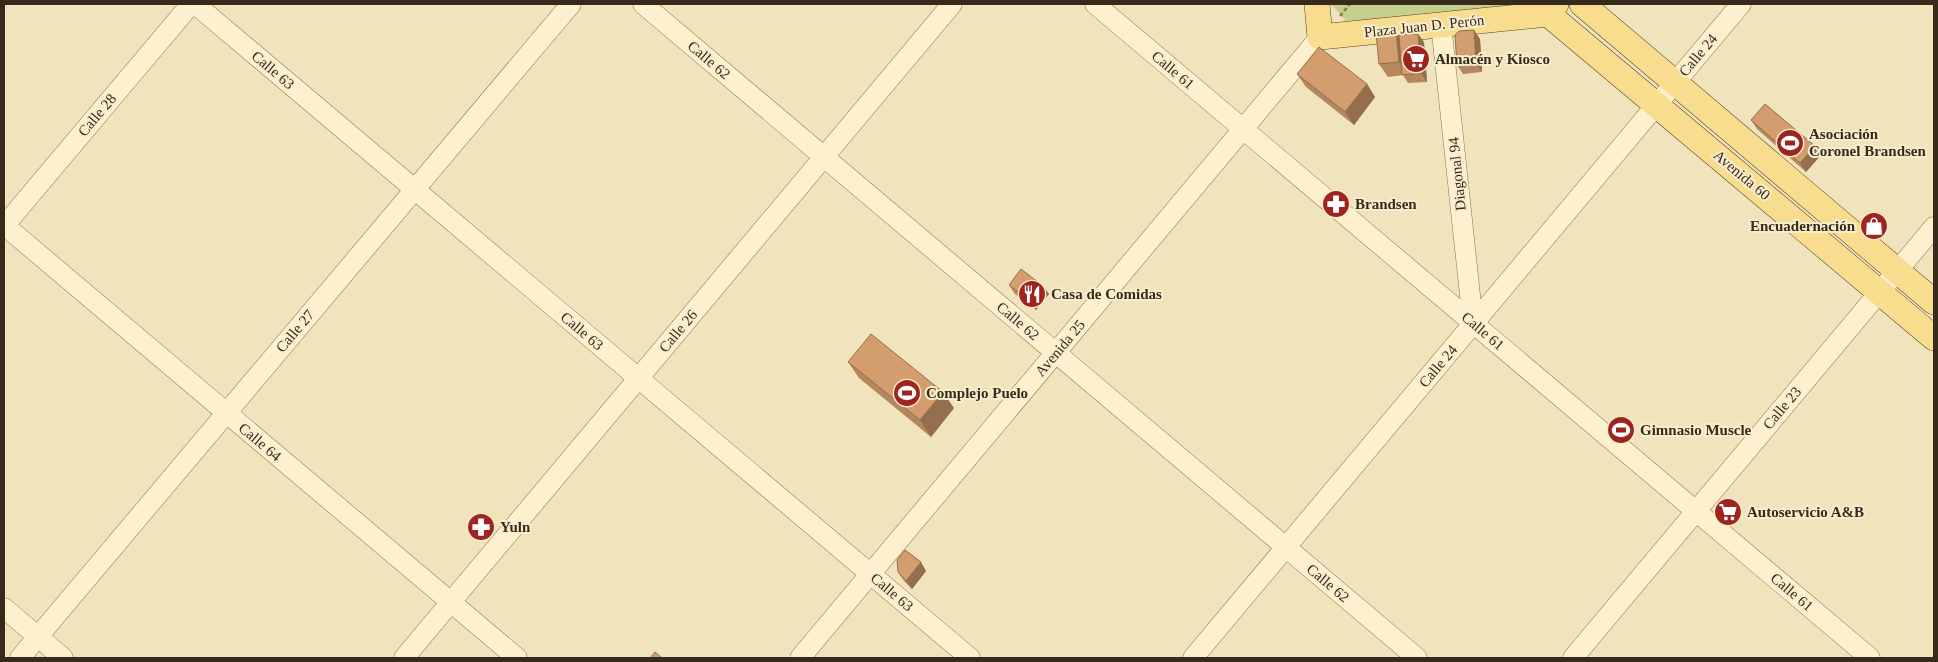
<svg xmlns="http://www.w3.org/2000/svg" width="1938" height="662" font-family="'Times New Roman',serif">
<rect width="100%" height="100%" fill="#f1e4bc"/>
<path fill="#c5d08f" d="M1331,4H1527L1350,26Z"/>
<g fill="none" stroke-linecap="round" stroke-linejoin="round">
<g stroke="#8a7354" stroke-width="21">
<path id="minor" d="M195,4L970,658
M643,4L1417,658
M1095,4L1870,658
M1441,24L1473,323
M4,225L517,658
M4,226L191,4
M4,608L63,658
M20,658L571,4
M404,658L952,4
M800,658L1320,37
M1193,658L1741,4
M1573,658L1934,227"/>
</g>
<g stroke="#574129" stroke-width="26">
<path id="major" d="M1317,4L1320,37L1548,14L1556,4
M1582,4L1934,302
M1548,14L1934,338"/>
</g>
<path stroke="#8a7354" stroke-width="2.5" stroke-dasharray="4 2.5" stroke-linecap="butt" d="M1340,16L1350,4"/>
<use href="#minor" stroke="#fcf0cf" stroke-width="20"/>
<use href="#major" stroke="#f9dd8f" stroke-width="25"/>
</g>
<path fill="#b5875f" d="M1399,35L1424,42L1427,82L1408,83L1403,75L1388,77L1379,64Z
M1480,39L1482,72L1463,74L1457,65Z
M1297,74L1367,84L1375,97L1354,125L1306,87Z
M1751,120L1821,155L1806,172L1757,129Z
M1009,285L1043,286L1049,294L1036,310L1015,294Z
M848,362L954,408L931,437L859,378Z
M926,571L912,589L904,581L898,572Z"/>
<path fill="#946e4d" d="M1474,30L1480,39L1482,72L1476,63Z
M1396,31L1405,44L1408,75L1399,62Z
M1418,34L1424,42L1427,82L1421,73Z
M1367,84L1375,97L1354,125L1345,112Z
M1815,146L1821,155L1806,172L1800,163Z
M1043,286L1049,294L1036,310L1031,302Z
M943,392L954,408L931,437L920,420Z
M921,562L926,571L912,589L906,581Z"/>
<path fill="#d39d6e" stroke="#946e4d" d="M1474,30L1476,63L1457,65L1455,35L1459,31Z
M1396,31L1399,62L1379,64L1376,33Z
M1418,34L1421,73L1402,75L1399,35Z
M1319,47L1367,84L1345,112L1297,74Z
M1765,104L1815,146L1800,163L1751,120Z
M1021,269L1043,286L1031,302L1009,285Z
M871,334L943,392L920,420L848,362Z
M905,550L921,562L906,581L898,572L897,560Z
M655,652L662,658H650Z"/>
<defs>
<g id="supermarket-disc" transform="scale(1.4375)"><circle r="9.5" fill="#9e241f" stroke="#f8edcc"/><path d="M-6-5.5h2.5l.6 2H6L4.5 2H-2.5L-4.4-4H-6ZM-1.5 3.2a1.3 1.3 0 1 0 .1 0ZM3 3.2a1.3 1.3 0 1 0 .1 0Z" fill="#fff"/></g>
<g id="stadium-disc" transform="scale(1.4375)"><circle r="9.5" fill="#9e241f" stroke="#f8edcc"/><path d="M0-5a6.5 5 0 1 0 0 10a6.5 5 0 1 0 0-10ZM-3.5-1.8h7v3.6h-7Z" fill="#fff"/></g>
<g id="pharmacy-disc" transform="scale(1.4375)"><circle r="9.5" fill="#9e241f" stroke="#f8edcc"/><path d="M-2-6h4v4h4v4h-4v4h-4v-4h-4v-4h4Z" fill="#fff"/></g>
<g id="shop-disc" transform="scale(1.4375)"><circle r="9.5" fill="#9e241f" stroke="#f8edcc"/><path d="M-5-2.5h2.3a2.7 3.5 0 0 1 5.4 0H5L5.5 6h-11ZM-1.5-2.5h3a1.5 2.3 0 0 0-3 0Z" fill="#fff"/></g>
<g id="restaurant-disc" transform="scale(1.4375)"><circle r="9.5" fill="#9e241f" stroke="#f8edcc"/><path d="M-5-6h1v4h1v-4h1v4h1v-4h1v5L-1.5 .5V6h-2V.5L-5-1ZM5-6V6H3V1.5H1.5Q1.5-4 5-6Z" fill="#fff"/></g>
</defs>
<g fill-rule="evenodd">
<use href="#supermarket-disc" x="1416" y="59"/>
<use href="#stadium-disc" x="1790" y="143"/>
<use href="#pharmacy-disc" x="1336" y="204"/>
<use href="#shop-disc" x="1874" y="226"/>
<use href="#restaurant-disc" x="1032" y="294"/>
<use href="#stadium-disc" x="907" y="393"/>
<use href="#stadium-disc" x="1621" y="430"/>
<use href="#supermarket-disc" x="1728" y="512"/>
<use href="#pharmacy-disc" x="481" y="527"/>
</g>
<g text-anchor="middle" dominant-baseline="central" stroke-width="4" stroke-linejoin="round" paint-order="stroke">
<g font-size="15" fill="#382a1a" stroke="#f8edcc">
<text transform="translate(1424 26) rotate(-6)">Plaza Juan D. Perón</text>
<text transform="translate(1698 55) rotate(-50)">Calle 24</text>
<text transform="translate(709 60) rotate(40)">Calle 62</text>
<text transform="translate(273 70) rotate(40)">Calle 63</text>
<text transform="translate(1173 70) rotate(40)">Calle 61</text>
<text transform="translate(97 115) rotate(-50)">Calle 28</text>
<text transform="translate(1457 174) rotate(-96)">Diagonal 94</text>
<text transform="translate(1742 175) rotate(40)">Avenida 60</text>
<text transform="translate(1018 321) rotate(40)">Calle 62</text>
<text transform="translate(295 331) rotate(-50)">Calle 27</text>
<text transform="translate(582 331) rotate(40)">Calle 63</text>
<text transform="translate(678 331) rotate(-50)">Calle 26</text>
<text transform="translate(1483 331) rotate(40)">Calle 61</text>
<text transform="translate(1060 348) rotate(-50)">Avenida 25</text>
<text transform="translate(1438 366) rotate(-50)">Calle 24</text>
<text transform="translate(1782 408) rotate(-50)">Calle 23</text>
<text transform="translate(260 442) rotate(40)">Calle 64</text>
<text transform="translate(1328 583) rotate(40)">Calle 62</text>
<text transform="translate(892 592) rotate(40)">Calle 63</text>
<text transform="translate(1792 592) rotate(40)">Calle 61</text>
</g>
<g font-size="15" font-weight="bold" fill="#382a1a" stroke="#f8edcc" text-anchor="start">
<text x="1435" y="59">Almacén y Kiosco</text>
<text x="1809" y="134">Asociación<tspan x="1809" dy="17">Coronel Brandsen</tspan></text>
<text x="1355" y="204">Brandsen</text>
<text x="1855" y="226" text-anchor="end">Encuadernación</text>
<text x="1051" y="294">Casa de Comidas</text>
<text x="926" y="393">Complejo Puelo</text>
<text x="1640" y="430">Gimnasio Muscle</text>
<text x="1747" y="512">Autoservicio A&amp;B</text>
<text x="500" y="527">Yuln</text>
</g>
</g>
<rect width="1938" height="662" fill="none" stroke="#382a1a" stroke-width="10"/>
</svg>
